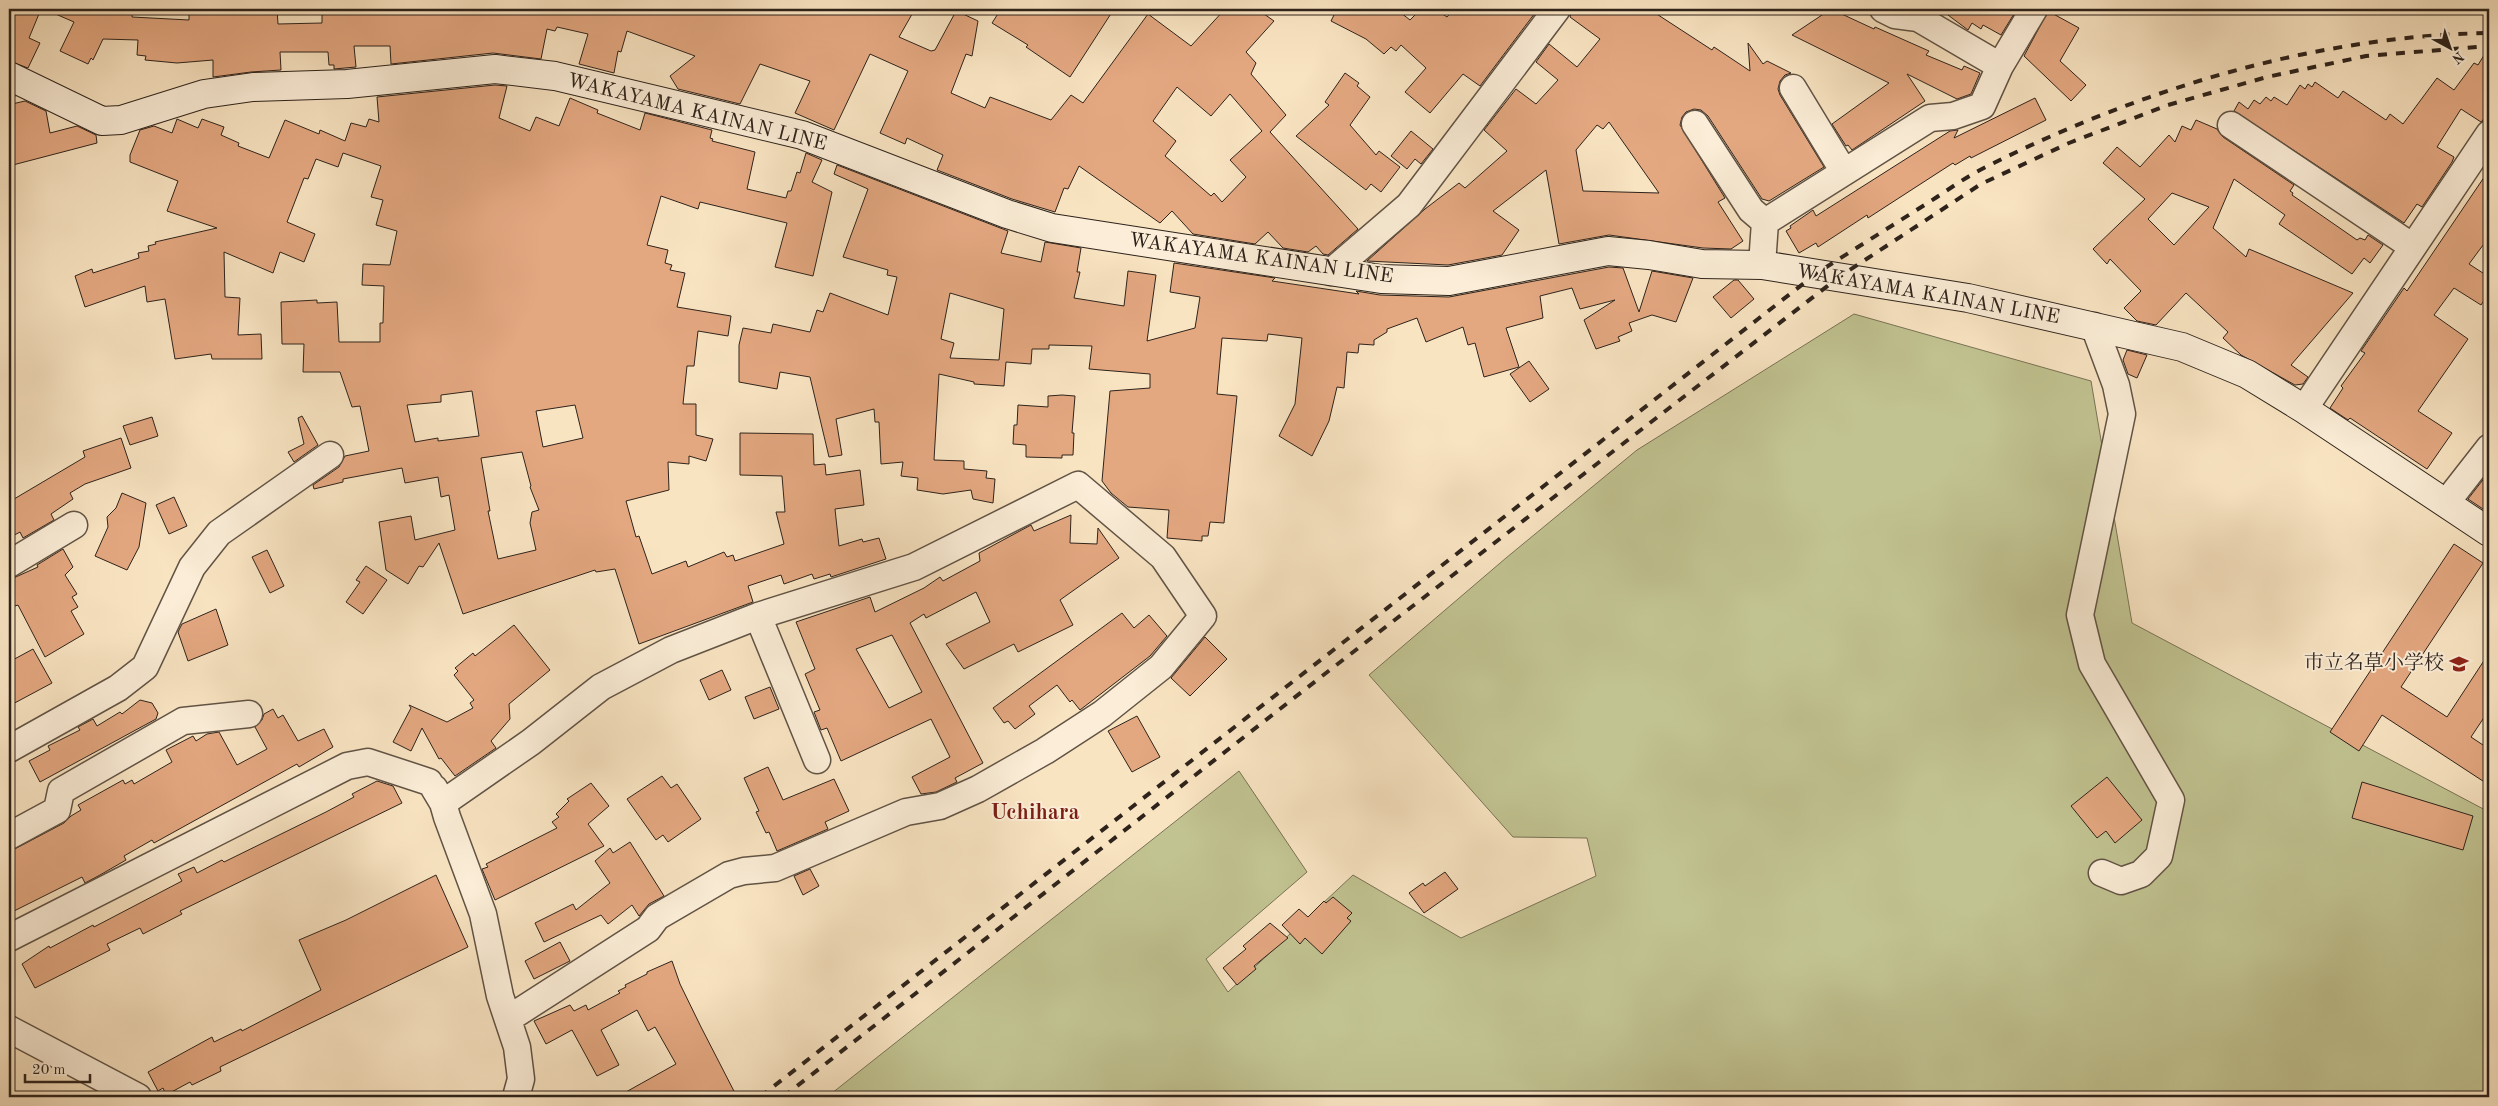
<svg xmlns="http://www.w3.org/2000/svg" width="2498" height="1106" font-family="'Old Standard TT','Noto Serif JP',serif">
<rect width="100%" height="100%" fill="#f9e4c2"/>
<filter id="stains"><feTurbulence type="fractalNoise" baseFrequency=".004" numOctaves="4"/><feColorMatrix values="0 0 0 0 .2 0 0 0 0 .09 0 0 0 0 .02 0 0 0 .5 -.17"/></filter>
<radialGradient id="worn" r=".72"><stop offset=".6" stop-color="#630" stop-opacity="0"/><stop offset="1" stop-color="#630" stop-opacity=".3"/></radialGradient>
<path fill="#c1c391" stroke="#787356" d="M1854,314L2091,381L2132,623L2489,812V1097H827L1239,771L1307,872L1206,959L1228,992L1353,875L1461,938L1596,876L1587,838L1513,837L1369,675L1506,558L1637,450Z"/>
<path fill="#e4a881" stroke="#2e231b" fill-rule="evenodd" d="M9,9H41L29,38L40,43L28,68L9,61Z
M44,9L132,10V17L189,20V13L277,9L278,24L322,23V9H725L739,13L740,9H915L899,37L931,51L935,50L955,13H961L978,21L972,56L966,54L951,93L985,108L990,97L1051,120L1071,95L1083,103L1148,14L1191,46L1225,9H1257L1274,21L1246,52L1256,63L1251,74L1286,115L1270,132L1358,229L1328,255L1323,254L1316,246L1308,252L1283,248L1268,232L1255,244L1193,234L1172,211L1160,223L1079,166L1068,189L1064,188L1055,212L1012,199L937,170L943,155L907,138L905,144L880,133L908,71L870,54L834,130L795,113L810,81L760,64L740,104L678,89L670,76L695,56L627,31L621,52L618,51L614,73L579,64L588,34L557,27L555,31L547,29L541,59L493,53L391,64L390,46H354L356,67L334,69V65H329L328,52H280L281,70L251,72L213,77V60L177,63L145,60L146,56L137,55L138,40L103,39L93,60L91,58L88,64L60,51L74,22ZM1177,87L1211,116L1230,94L1262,131L1230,160L1246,177L1222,202L1214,193L1211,196L1165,156L1176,141L1153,121Z
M1001,9H1114L1070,77L1026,47L1028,45L992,23Z
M1337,9H1396L1410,20L1421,9H1435L1447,17L1454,9H1538L1480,86L1463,74L1430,113L1405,92L1426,68L1401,45L1396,51L1391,47L1384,54L1366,39L1331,21Z
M1572,9H1649L1712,50L1714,47L1750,71L1748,43L1763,64L1767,61L1791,73L1785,75L1780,81L1778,89L1780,95L1824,167L1769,201L1762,199L1708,116L1701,110L1694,109L1686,112L1682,117L1680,125L1725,198L1718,202L1743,241L1731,249L1703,248L1609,235L1559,244L1546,170L1493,211L1519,230L1502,255L1448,265L1367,261L1425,209L1459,183L1465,188L1507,151L1484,130L1516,89L1536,104L1558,80L1536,62L1549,44L1577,67L1600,39L1570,17ZM1609,122L1659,193L1583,191L1576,150L1597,125L1603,129Z
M1831,9L1874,29L1875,27L1929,51L1926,55L1962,70L1964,66L1980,73L1971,94L1957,99L1907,74L1925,101L1852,150L1848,145L1846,146L1832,124L1889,83L1792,35Z
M1940,9H2017L2001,35L1983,25L1981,29L1972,23L1968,30Z
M2048,11L2079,28L2060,61L2086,85L2071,101L2024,56Z
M2489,47V113L2481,122L2461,109L2437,147L2454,157L2452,162L2422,207L2417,204L2404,223L2234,111L2239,102L2248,109L2254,100L2260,104L2266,97L2271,101L2274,97L2287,105L2300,85L2305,89L2308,84L2312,87L2315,82L2338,98L2343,91L2386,120L2390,114L2403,124L2437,78L2454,90L2474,63L2478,65Z
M1345,73L1359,83L1357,86L1370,97L1350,125L1376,155L1379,151L1400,167L1381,192L1371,184L1366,190L1296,136L1329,105L1325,102Z
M495,85L507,86L499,118L530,131L536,117L559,126L570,98L598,110L597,113L640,130L645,113L712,130L710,138L713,139L712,141L755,152L747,189L786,198L788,191H791L797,172L800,173L806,153L822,160L812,182L832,192L813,276L775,267L787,223L700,202L698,209L661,196L647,245L668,250L665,263L672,265L670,270L685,273L677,307L731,316L728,336L698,331L694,366H687L683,404H696V435L713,439L706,461L689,456V464L668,462L669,490L626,501L636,537L639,536L652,574L686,561L688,567L724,552L727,557L733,555L735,561L784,544L776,512H785L782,476L740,475V433L813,434L814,465L825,464L826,475L860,470L864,505L835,509L839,546L862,539L863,542L879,538L886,559L831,577L830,574L814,579L812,574L784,584L781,575L748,586L753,602L639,644L615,569L596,572L595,570L463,614L439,543L423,567L419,566L408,584L386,570L379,522L411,516L415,540L455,530L449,495L441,497L438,477L405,483L402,468L343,479V482L314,489L313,485L339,467L345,456L369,451L360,406L352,407L340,372H303L304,344H282L281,302L317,300V303L337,302L339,342H380V323H383L384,286L362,285L363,264L390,265L397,231L376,225L383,200L371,197L381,166L343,153L338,167L316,159L308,179L304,178L287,222L315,234L304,262L280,252L273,273L224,252L225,297L240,298L238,335L261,334L262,359H212L211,354L175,359L165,299L147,302L145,286L85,307L75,276L92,269L93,273L139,258L138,253L149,251L148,246L156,244L155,242L217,228L167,211L178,181L130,162V155L140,130L154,126L172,133L177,119L198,128L202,119L224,127L221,135L239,143L238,146L269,158L285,120L319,134L320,130L345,141L351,123L366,127L369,119L379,122L377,97ZM472,391L479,436L438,441V438L415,442L407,405L441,402V395ZM575,405L583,438L543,447L536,411ZM522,452L531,486L530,487L539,510L532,512L530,523L536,550L498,559L488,511H490L481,458Z
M9,93L15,96L12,104L25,101L46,111L50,133L77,126L96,135L97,143L9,166Z
M2035,98L2046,120L1971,158L1970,156L1955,165L1953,163L1868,218L1867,215L1818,247L1816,243L1799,253L1786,231L1791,228L1790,226L1813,210L1816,216L1950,131L1958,130L1954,138Z
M2196,120L2217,129L2223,137L2294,185L2290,191L2293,193L2292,195L2357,240L2360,238L2365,240L2368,235L2383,245L2370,263L2364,258L2352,274L2279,224L2285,215L2234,179L2213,228L2246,257L2249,249L2353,293L2291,365L2308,377L2303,384L2295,385L2241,355L2223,338L2228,332L2186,293L2156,325L2137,321L2124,308L2141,291L2110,259L2107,264L2093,249L2145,199L2103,163L2117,147L2140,167L2169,135L2175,142L2182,126L2191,130ZM2172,193L2209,207L2174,245L2148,219Z
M1411,131L1433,149L1421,164L1415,159L1407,169L1391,156Z
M837,165L1008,231L1001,253L1041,262L1045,242L1081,248L1077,272H1080L1074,298L1124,306L1128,271L1156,275L1147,341L1195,328L1200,297L1170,292L1174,263L1275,278L1272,281L1359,294L1356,291L1380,295L1449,297L1609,267L1623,268L1639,312L1652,271L1693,278L1676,322L1652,315L1629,323L1632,331L1618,337L1620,341L1596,349L1584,320L1615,300L1580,309L1572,288L1540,296L1543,318L1506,328L1519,367L1484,377L1475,343L1468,345L1463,327L1426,342L1417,318L1387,329V332L1374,340V345L1359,344L1358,353L1347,352L1344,388L1337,387L1329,421L1312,456L1279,436L1295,404L1302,338L1268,334L1267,341L1222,338L1217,394L1237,396L1224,523L1210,522L1208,536H1202V541L1167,538L1169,510L1128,507L1111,493L1102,481L1110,391L1150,388V374L1089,369L1092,346L1049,345V349H1032L1031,364L1006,362L1004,386L974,384V382L939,374L934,460L964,461V469L987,471L986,478L995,479L993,503L973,499L971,490L943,494L917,490L918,478L901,476L903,462L881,464L879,422H875L874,409L836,419L842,455L829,457L810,377L780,372L777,389L739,382V345L743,328L771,333L773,324L810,332L817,310L823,312L830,293L888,315L897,277L887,275L888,270L843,257L868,189L834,174ZM950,293L1004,309L999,360L950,358L954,343L941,339Z
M2489,170V237L2469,264L2489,277V293L2481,305L2454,288L2434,315L2468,339L2418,411L2452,433L2427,469L2350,418L2348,420L2330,408L2343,388L2341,386L2365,353L2361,351L2404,288L2407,291Z
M1734,280H1738L1754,299L1731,318L1713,297Z
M2127,350L2147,355L2137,378L2128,374L2123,360Z
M1529,361L1549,389L1530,402L1510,374Z
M1062,395L1075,396L1072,433H1074L1073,455H1062V458L1026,457V445L1013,444L1014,425H1017L1018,405L1048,407V396Z
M302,416L318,445L294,462L288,452L304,444L298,418Z
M152,417L158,436L130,445L123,426Z
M121,438L131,468L85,484L70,493L73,499L51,514L54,520L23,538L20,532L9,538V502L85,457L83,451Z
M2489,472V513L2468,499Z
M122,493L146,503L139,547L127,570L95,556L108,527L107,517L116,508Z
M174,497L187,526L169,534L156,505Z
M1071,515L1070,543L1097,544L1098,528L1119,558L1060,600L1073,625L1018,652L1014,644L964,669L946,644L990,622L976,592L926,618L924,614L910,623L983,763L955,778L957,782L936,792L921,794L912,777L950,757L931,719L841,761L827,728L821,730L814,712L820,710L805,674L815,669L796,622L870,597L875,612L924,588L940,577L943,581L980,561L979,553L1031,525L1034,531ZM892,635L922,692L889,708L856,649Z
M2454,544L2483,563L2401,687L2447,717L2489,653V710L2471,737L2489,749V785L2382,715L2359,751L2330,732Z
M63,549L73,567L65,575L77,594L72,597L78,607L71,611L84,634L45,657L18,605L15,606L9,594V580L38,567L37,565Z
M267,550L284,586L270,593L252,557Z
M366,566L387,580L363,614L346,602L360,582L356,580Z
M216,609L228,645L188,661L178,632L182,624Z
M1122,613L1134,628L1149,615L1167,636L1150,656L1080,710L1072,700L1070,702L1057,685L1029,706L1035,714L1015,729L1008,721L1004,723L993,708Z
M514,625L550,670L509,704L510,719L491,741L496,748L455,776L441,758L439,759L422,728L411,751L393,742L411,708L409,705L447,722L473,708L470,703L474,700L454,675L458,671L455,668L473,653L475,656Z
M1205,637L1227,659L1190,696L1171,678Z
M33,649L52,683L9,706V662Z
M722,670L731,690L709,700L700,680Z
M770,687L779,709L754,719L745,697Z
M140,700L152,703L158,713L156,719L40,782L29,761L50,750L48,746L80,730L78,727L93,719L97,726L120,712L122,714Z
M273,709L278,718L283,715L298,741L324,729L333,747L299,767L297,764L154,843L152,840L124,856L126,860L100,875L85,883L82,877L14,911L9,901V852L64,823L71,816L81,810L78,805L123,780L125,784L132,780L134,784L172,762L166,750L193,736L196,741L207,734L219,732L237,765L267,749L255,727L262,720L264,714Z
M1137,716L1160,757L1132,772L1108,731Z
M768,767L783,800L834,779L849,811L825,822L828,829L777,851L769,832L766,833L756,812L759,811L744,778Z
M662,776L671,788L677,784L701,819L668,842L663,835L656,840L627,799Z
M2107,777L2142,820L2115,843L2106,831L2097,838L2071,806Z
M377,781L393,786L402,803L180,911L182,914L143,934L140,928L107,944L110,950L35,988L22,964L49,946L50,948L93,925L94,927L182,881L178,874L194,867L197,873L222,860L224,862L326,812L354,797L352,794Z
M2362,782L2473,816L2463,850L2352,818Z
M591,783L609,806L588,824L604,846L495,900L482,869L488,867L486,864L557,828L552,822L559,817L556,814L569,801L567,799Z
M630,842L664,896L649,904L639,916L632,905L608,924L601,915L544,942L535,923L573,904L576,910L610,883L595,861L610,848L613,853Z
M810,869L819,886L803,895L794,876Z
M1445,872L1458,889L1424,913L1409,893L1423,883L1425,886Z
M436,875L468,947L220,1067L221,1071L192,1085L190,1082L166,1095L163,1088L158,1091L148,1072L212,1037L214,1042L241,1029L242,1031L321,990L299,940L346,920Z
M1333,897L1352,913L1347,918L1351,921L1322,954L1305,938L1300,944L1282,925L1299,909L1308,917L1324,901L1326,903Z
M1270,923L1288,938L1254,966L1256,969L1237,985L1223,968L1246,949L1243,946Z
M560,942L570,961L534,979L525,961Z
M672,961L680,984L701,1027L737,1097H617L676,1064L655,1027L648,1031L637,1010L601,1030L619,1065L597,1076L572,1030L546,1044L534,1021L570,1005L574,1011L586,1005L588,1010L620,993L618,991L626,987L625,985L647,974V972Z"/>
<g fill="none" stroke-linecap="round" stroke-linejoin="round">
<g stroke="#615345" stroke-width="29">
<path id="street" d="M1883,9L1895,15L1918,18L2000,66
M1793,88L1844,172
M1695,124L1751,210L1765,222
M2231,125L2413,247
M1762,265L1765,222L1930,118L1953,116L1982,106L2000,66L2034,9
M1331,272L1409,205L1557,9
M2094,326L2116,385L2122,414L2080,615L2092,664L2171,800L2159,856L2141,874L2121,881L2102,873
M2304,409L2489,134
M2446,503L2489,448
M9,564L74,525
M758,616L817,760
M9,749L118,688L145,667L192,567L219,533L330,455
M434,788L443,803L447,817L483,914L500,996L517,1047L521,1079L516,1097
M443,803L531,742L601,687L671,650L758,616L914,567L1078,485L1163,557L1203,616L1161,667L1102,714L1045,751L978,789L940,806L906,812L775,868L744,871L729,875L657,917L648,929L508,1019
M9,836L57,810L61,791L183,721L249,714
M9,938L347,766L368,762L429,782
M9,1029L138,1097"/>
</g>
<g stroke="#2e231b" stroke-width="30">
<path id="secondary" d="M9,76L102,121L121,120L204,94L253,87L347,84L495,69L555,76L802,135L1007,214L1052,228L1381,279L1449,281L1608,251L1649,255L1702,264L1762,265L1968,298L2182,347L2247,374L2304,409L2489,532"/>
</g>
<use href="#street" stroke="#fbedd7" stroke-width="26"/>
<use href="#secondary" stroke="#fbedd7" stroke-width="28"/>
<path stroke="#2e231b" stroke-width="4" stroke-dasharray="9 9" stroke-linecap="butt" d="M760,1097L1817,273C1853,250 1890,227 1926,204C1944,193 1961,180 1980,170C2137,90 2313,36 2489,33
M783,1097L1326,673L1839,277L1981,184L2069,143L2168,105L2267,77L2366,56L2489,46"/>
</g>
<defs>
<g id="school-bare" transform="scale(1.5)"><path d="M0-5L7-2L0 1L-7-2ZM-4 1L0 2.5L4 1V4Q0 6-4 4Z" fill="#8f2418" stroke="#fbedd7" stroke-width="2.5" paint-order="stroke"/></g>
</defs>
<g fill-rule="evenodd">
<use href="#school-bare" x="2459" y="664"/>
</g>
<g text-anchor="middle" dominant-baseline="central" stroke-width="4" stroke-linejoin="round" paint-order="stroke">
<g font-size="20" fill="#2e231b" stroke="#fbedd7">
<text transform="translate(697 113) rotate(14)">WAKAYAMA KAINAN LINE</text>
<text transform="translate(1261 259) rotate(8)">WAKAYAMA KAINAN LINE</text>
<text transform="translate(1928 295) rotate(10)">WAKAYAMA KAINAN LINE</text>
</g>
<g font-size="20" fill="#2e231b" stroke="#fbedd7" text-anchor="end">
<text x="2444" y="664">市立名草小学校</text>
</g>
<g font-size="22" font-weight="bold" fill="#7a1f14" stroke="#fbedd7">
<text x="1035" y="813">Uchihara</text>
</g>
</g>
<rect width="2498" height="1106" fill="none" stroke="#f9e4c2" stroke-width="30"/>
<rect x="10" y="10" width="2478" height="1086" fill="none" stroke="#2e231b" stroke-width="2.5"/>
<rect x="15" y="15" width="2468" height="1076" fill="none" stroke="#2e231b"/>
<g transform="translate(2450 48) rotate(140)" stroke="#fbedd7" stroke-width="4" paint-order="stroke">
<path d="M0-4L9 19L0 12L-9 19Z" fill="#2e231b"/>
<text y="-8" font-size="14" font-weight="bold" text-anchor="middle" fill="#2e231b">N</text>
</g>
<path d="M25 1074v8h65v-8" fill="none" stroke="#2e231b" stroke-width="2.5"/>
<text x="32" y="1074" font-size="15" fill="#2e231b" stroke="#fbedd7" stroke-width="4" paint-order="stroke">20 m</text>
<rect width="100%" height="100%" filter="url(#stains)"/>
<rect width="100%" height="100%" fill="url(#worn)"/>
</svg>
